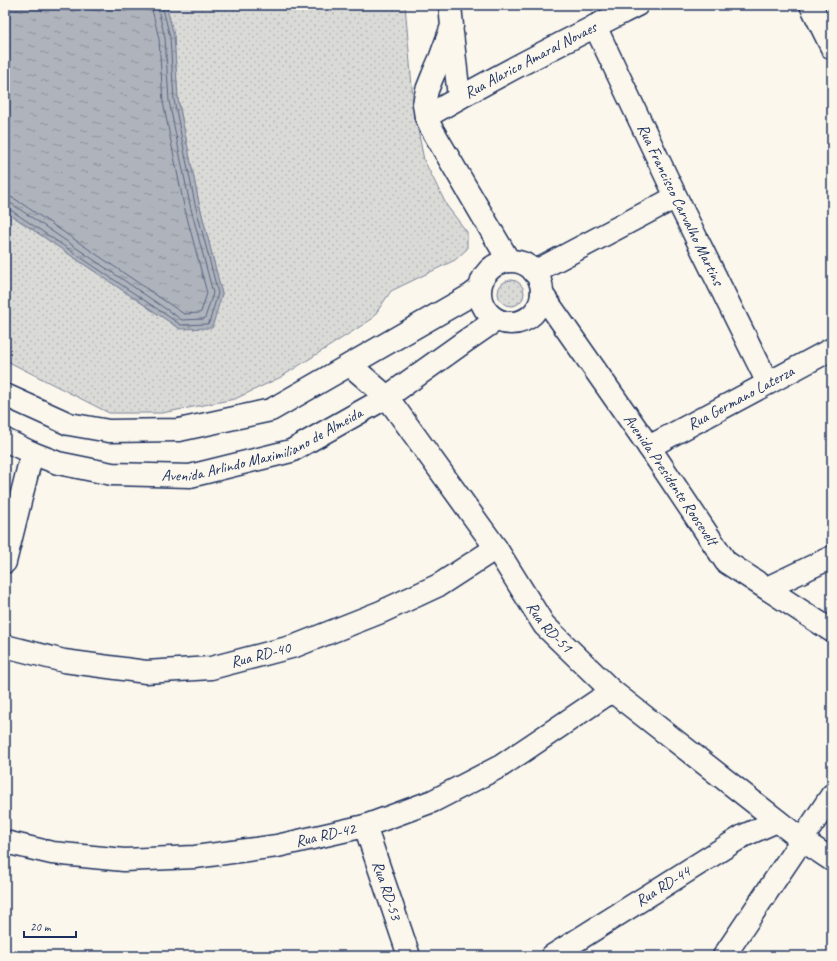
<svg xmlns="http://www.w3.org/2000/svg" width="837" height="961" font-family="Caveat,sans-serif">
<defs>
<pattern id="grass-dots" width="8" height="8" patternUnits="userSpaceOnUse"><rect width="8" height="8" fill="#dadad7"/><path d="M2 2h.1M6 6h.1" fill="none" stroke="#babbbb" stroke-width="1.8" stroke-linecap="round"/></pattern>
<pattern id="water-ripples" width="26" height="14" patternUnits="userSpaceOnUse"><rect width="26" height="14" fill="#afb3bb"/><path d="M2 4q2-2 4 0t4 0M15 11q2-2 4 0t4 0" fill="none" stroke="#8e929b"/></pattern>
</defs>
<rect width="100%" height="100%" fill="#fbf7ec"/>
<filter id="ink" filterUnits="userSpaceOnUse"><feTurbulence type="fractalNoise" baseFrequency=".025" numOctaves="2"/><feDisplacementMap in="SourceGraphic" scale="8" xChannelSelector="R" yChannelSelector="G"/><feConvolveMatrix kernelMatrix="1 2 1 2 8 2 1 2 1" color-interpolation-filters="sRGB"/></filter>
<g filter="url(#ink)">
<path fill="url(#grass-dots)" stroke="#7a849a" d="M166,5H405L414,110L424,160L447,206L467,232V249L455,260L391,291L372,319L281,377L235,399L162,413H109L5,360V211L180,329L222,294L199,203L178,99L174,36Z
M498 293a13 13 0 1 1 26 0a13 13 0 1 1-26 0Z"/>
<path fill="url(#water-ripples)" stroke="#747e96" d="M5,5H166L174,36L178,99L199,203L222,294L212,328L180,329L5,211Z"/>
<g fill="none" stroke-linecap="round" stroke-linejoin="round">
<path stroke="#566483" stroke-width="1" d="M5,197H10L15,199L184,314L199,313L201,312L207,293L184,206L163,102L159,39L152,9L151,5
M5,203L12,204L182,320L203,319L205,318L213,293L190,205L169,101L165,38L157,5
M5,208L9,209L181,325L207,324L209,323L218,293L195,204L174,100L170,37L162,5"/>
<g stroke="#1b2f5e" stroke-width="25">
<g id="minor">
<path d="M450,5L452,26L440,59L433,75L427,90L424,104L426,117L430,126L509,261"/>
<path d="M811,5L832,48"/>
<path id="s1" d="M595,26L676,197L768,383"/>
<path d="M452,33L459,97"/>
<path id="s2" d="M426,117C494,77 566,41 637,5"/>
<circle cx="511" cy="292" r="31"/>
<path d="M534,272L676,197"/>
<path id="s3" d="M542,294L649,447L726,562L832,631"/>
<path id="s4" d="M350,365L387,397L496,548L544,625L612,691L802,840L832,860"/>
<path d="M5,395L69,424L109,431L179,430L271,410L471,295L479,289"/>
<path id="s5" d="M5,440L32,453L58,463L112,474L190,476L291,451L387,397L464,342L496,320"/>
<path id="s6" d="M649,447L832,349"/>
<path d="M5,562L32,453"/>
<path d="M767,588L832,557"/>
<path id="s7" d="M5,646L64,661L146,672L211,668L295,646L381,612L439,585L496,548"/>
<path id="s8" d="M365,826L409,956"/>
<path id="s9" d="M5,842L52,853L124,860L195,857L277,846L365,826L433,801L501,766L612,691"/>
<path id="s10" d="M552,956L743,836L777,821"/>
<path d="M724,956L832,795"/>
</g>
</g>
<use href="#minor" stroke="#fbf7ec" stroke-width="22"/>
</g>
</g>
<g text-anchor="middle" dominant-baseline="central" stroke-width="4" stroke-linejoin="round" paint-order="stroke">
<g font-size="16" fill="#1b2f5e" stroke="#fbf7ec">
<text stroke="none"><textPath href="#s2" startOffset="119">Rua Alarico Amaral Novaes</textPath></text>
<text stroke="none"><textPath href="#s1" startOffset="198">Rua Francisco Carvalho Martins</textPath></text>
<text stroke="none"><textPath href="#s6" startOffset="104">Rua Germano Laterza</textPath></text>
<text stroke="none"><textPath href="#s5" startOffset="269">Avenida Arlindo Maximiliano de Almeida</textPath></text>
<text stroke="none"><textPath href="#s3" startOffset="226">Avenida Presidente Roosevelt</textPath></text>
<text stroke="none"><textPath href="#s4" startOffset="331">Rua RD-51</textPath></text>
<text stroke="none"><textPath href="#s7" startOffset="260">Rua RD-40</textPath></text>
<text stroke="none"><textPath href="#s9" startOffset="324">Rua RD-42</textPath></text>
<text stroke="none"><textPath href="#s10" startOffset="131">Rua RD-44</textPath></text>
<text stroke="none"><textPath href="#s8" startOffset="68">Rua RD-53</textPath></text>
</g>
</g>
<rect width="837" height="961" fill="none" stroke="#fbf7ec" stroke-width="20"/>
<rect x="10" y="10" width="817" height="941" fill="none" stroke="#1b2f5e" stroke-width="1.5" filter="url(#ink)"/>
<path d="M24 931v6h52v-6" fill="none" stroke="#1b2f5e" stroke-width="2"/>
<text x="30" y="931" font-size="12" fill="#1b2f5e" stroke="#fbf7ec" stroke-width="3" paint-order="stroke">20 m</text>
</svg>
